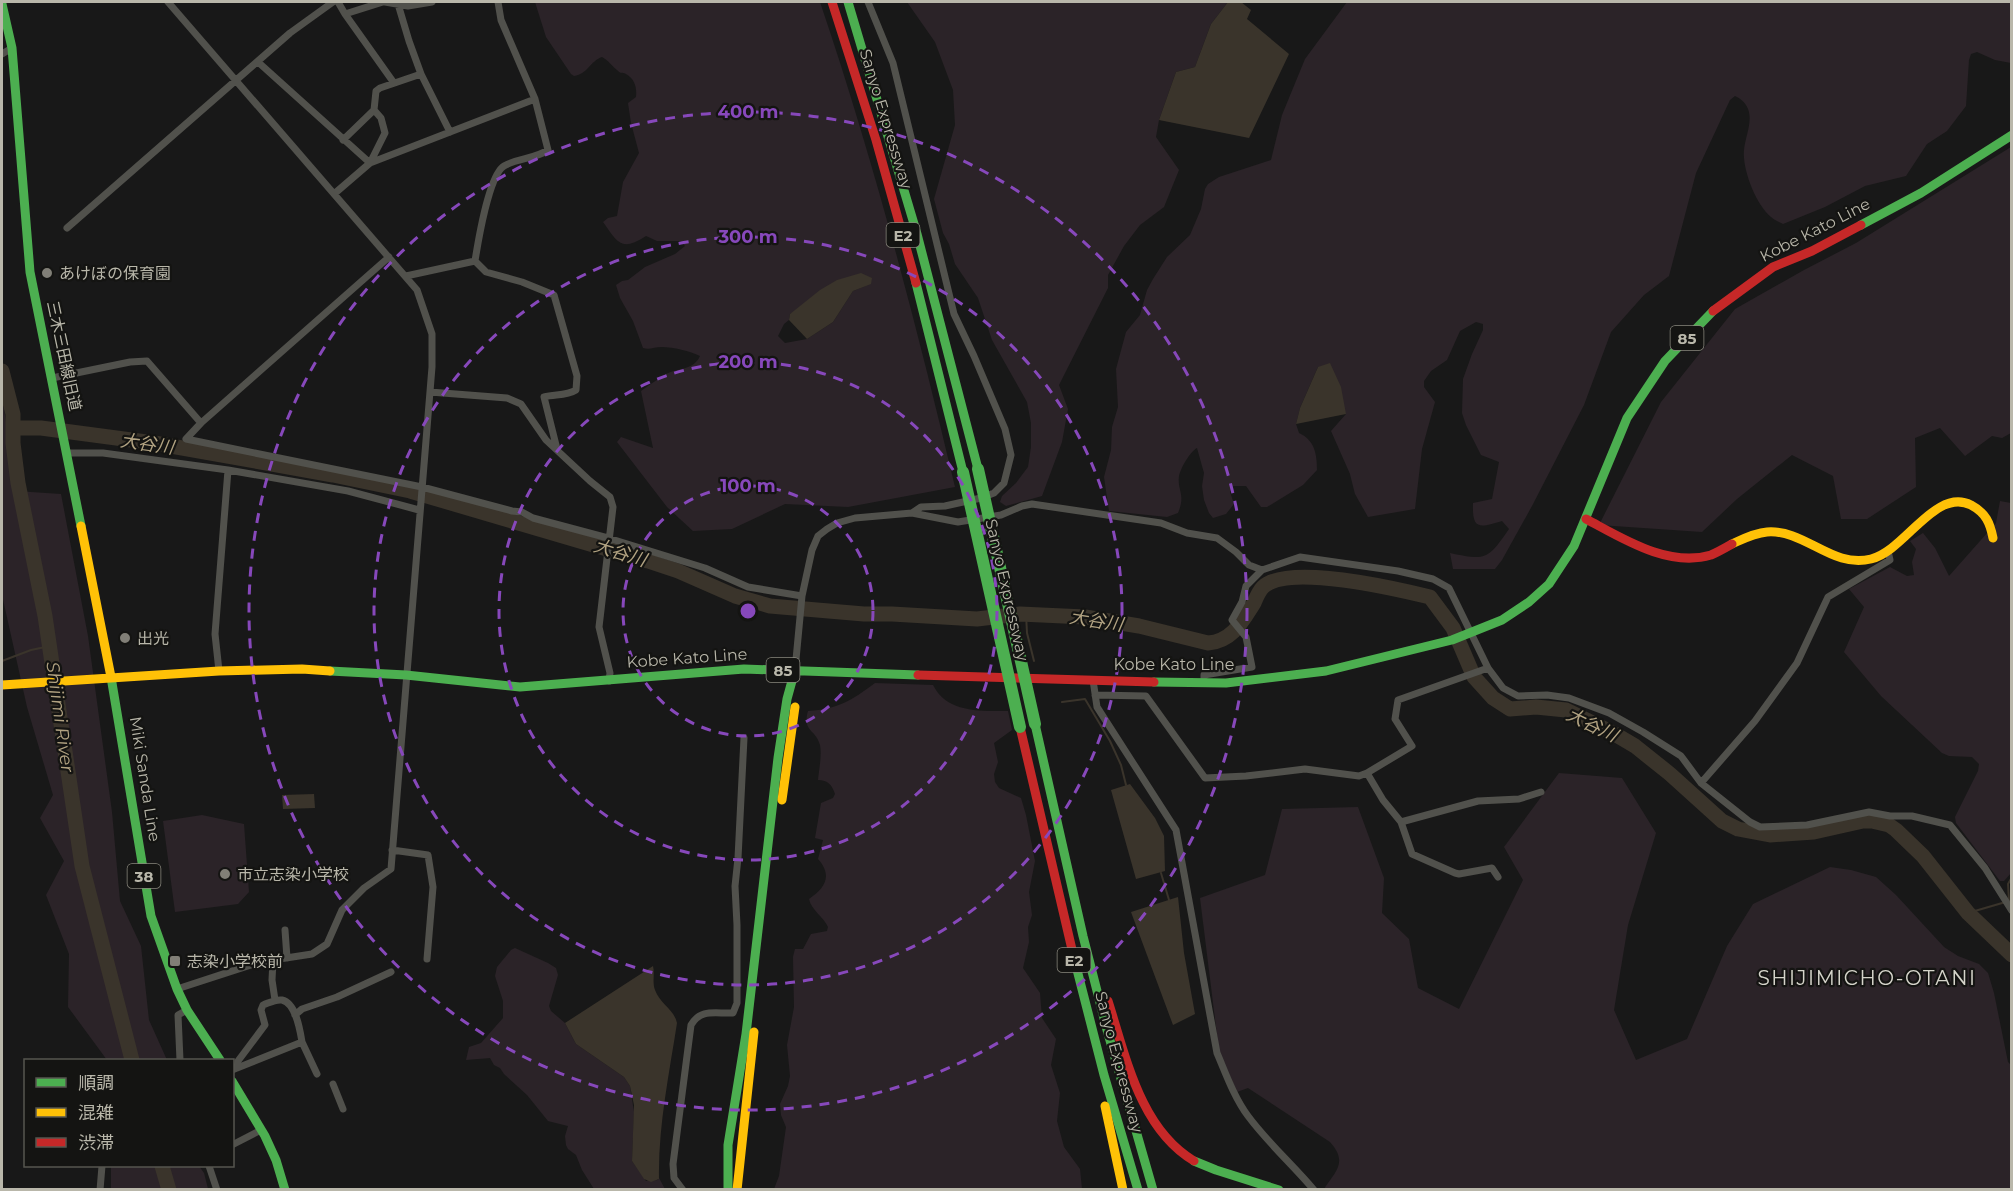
<svg xmlns="http://www.w3.org/2000/svg" width="2013" height="1191" font-family="Montserrat,'Noto Sans JP',sans-serif">
<rect width="100%" height="100%" fill="#181818"/>
<path fill="#2b2328" fill-rule="evenodd" d="M535,2H820C874,161 916,323 955,487L848,507L785,504L732,529L693,531L667,507L617,442L621,437L653,448L641,391C649,385 658,379 666,374C678,368 694,370 700,356C690,351 673,347 662,347C654,347 650,350 643,348L633,321L620,298L616,285L622,281L628,280L645,267L675,254L685,246L681,241H657L646,236C621,252 618,243 603,222L608,218L617,216L623,182L639,153L631,123L628,103L636,97C637,88 635,79 626,74C620,71 622,75 617,70C611,65 609,61 602,57C590,61 588,74 574,76L571,74L546,37ZM870,284L853,291L833,322L807,339L785,343L778,336L784,324L789,320L790,314Z
M907,2H1228L1211,24L1195,67L1176,72L1159,120L1156,137L1179,170L1164,207L1140,225L1124,246L1108,275V288L1059,385L1068,409L1062,442L1042,496L1006,506L1000,502L1002,496L1016,483L1028,467L1031,447V423L1027,402L992,340L978,298L955,264L949,244L943,233L934,199L955,125L953,90L935,42Z
M1347,2H2011V63L1995,60L1977,52L1971,54L1969,60L1966,106L1947,131L1927,144L1906,176L1865,186L1825,207L1783,224C1779,222 1774,220 1771,217C1756,205 1742,169 1744,150C1745,137 1753,122 1748,109C1746,103 1740,98 1735,96L1730,100L1696,173L1669,276L1644,295L1611,332L1584,405L1532,506L1502,560L1495,569H1453L1450,553C1487,561 1488,559 1509,529L1502,521C1479,528 1472,530 1473,503L1492,499L1499,462L1481,455L1466,425L1462,413L1463,379L1472,354L1483,330V324L1476,322L1460,331L1447,360L1431,371L1424,381V387L1435,402L1422,449L1415,509L1368,517L1355,494L1350,474L1331,431L1346,414L1318,367L1300,408L1296,424L1299,433C1315,440 1317,455 1317,470L1303,485L1267,507H1261L1246,486H1233L1230,492L1234,504L1226,514L1213,518L1209,513L1204,500L1202,486L1204,473L1197,448C1190,452 1181,467 1179,476C1177,491 1186,494 1178,513L1167,517L1109,511L1104,477L1111,450L1112,427L1118,407L1116,369L1126,332L1140,315L1147,290L1153,279L1167,257L1190,235L1201,209L1205,189L1208,184L1219,177L1271,160L1282,115L1305,59Z
M2011,147V433L2002,438L1992,436L1965,456L1940,428L1915,438L1916,487L1867,519H1841L1833,476L1792,455L1737,499L1702,532L1599,525L1661,402L1735,309L1804,270L1856,243Z
M2,395L16,491L61,494L88,636L112,812L120,901L141,946L149,1020L167,1060H107L68,1007L69,954L46,895L64,861L40,818L53,795L27,707L2,595Z
M2000,501L2011,503L2012,872L2004,881H2000L1956,823L1955,817L1978,771L1979,764L1972,757L1949,756L1942,753L1881,696L1844,652L1864,607L1849,589L1890,567L1907,576L1914,575L1912,562L1916,549L1910,541L1923,533L1935,548L1949,576L1996,523Z
M875,683L933,685C947,713 980,711 1008,711L1012,730L994,743L998,762L994,774L995,782L999,788L1021,798L1026,815L1035,861L1029,892L1032,915L1028,927L1029,942L1023,968L1040,993L1042,1018L1056,1039L1051,1065L1060,1093L1057,1121L1064,1147L1080,1169L1082,1189H774L779,1176L786,1127L781,1115L780,1104L788,1086L790,1076L787,1045L794,1007L793,957L795,949H803L811,934L827,931L828,927C824,917 811,910 809,899C825,888 833,876 818,859L823,840L815,838L821,803L833,798L835,794C832,785 828,780 818,780C819,769 822,756 820,745C816,729 802,732 808,711C838,709 851,701 875,683Z
M1559,773L1622,778L1656,833L1628,925L1614,1010L1636,1060L1687,1039L1727,946L1753,904L1830,867L1851,870L1876,877L1896,895L1944,947L1958,956L1979,964L1988,973L1994,993L2008,1062L2011,1065V1189H1324C1336,1171 1348,1162 1330,1142L1248,1088L1237,1092L1219,1051L1200,898L1265,875L1282,809L1358,807L1384,878L1382,913L1409,939L1418,988L1459,1009L1523,880L1504,847Z
M202,815L244,824L249,892L238,904L175,912L163,821Z
M515,948L548,963L556,968L558,975L549,1006L551,1011L565,1023L576,1044L624,1077L630,1086L634,1112L632,1161L646,1181L658,1180L659,1178L665,1189H594L582,1170L576,1155L568,1149L566,1145L565,1136L568,1126L548,1121L527,1095L504,1074L500,1068L494,1065L490,1058L466,1060L469,1047L481,1043L503,1018V1001L495,976L497,967L511,950Z
M111,1166H199L204,1173L208,1189H111Z"/>
<path fill="#3a342b" d="M1228,2H1241L1251,10L1247,19L1289,54L1249,138L1159,120L1176,72L1195,67L1211,24Z
M861,273L872,278L871,284L853,291L833,322L807,339L789,320L790,314L820,290L837,280Z
M1330,363L1341,387L1346,414L1296,424L1300,408L1318,367Z
M1130,784L1155,818L1164,836L1165,871L1136,879L1111,790Z
M314,794L315,808L283,809L282,795Z
M1178,897L1184,953L1195,1014L1173,1025L1131,912Z
M653,966C655,974 652,982 655,990C660,1004 674,1009 677,1023C669,1075 658,1127 659,1179L651,1182L644,1179L632,1161L634,1105L630,1086L624,1077L576,1044L565,1023Z"/>
<g fill="none" stroke-linecap="round" stroke-linejoin="round">
<path stroke="#3a342b" stroke-width="2" d="M1026,614L1027,633L1034,661
M2,661L31,650L50,646
M1062,702L1085,699L1110,741L1121,765L1126,785
M1161,873L1169,900
M1968,913L2009,901L2008,884L2012,877"/>
<path stroke="#3a342b" stroke-width="15" d="M2,371L13,414V443L18,483L45,616L82,866L132,1060
M13,428H41L154,443L333,475L410,491L648,561L678,571L735,596L770,606L864,614H892L977,619L1020,614L1085,617L1139,626L1208,643C1232,641 1242,622 1254,603C1256,598 1259,591 1263,587C1288,563 1397,589 1430,597L1453,628L1474,677L1493,698L1510,709L1536,707L1566,710L1613,733L1635,746L1670,774L1722,821L1738,829L1770,835L1814,832L1863,821H1872L1889,825L1896,830L1923,856L1968,913L2012,955
M162,1166L169,1190"/>
<path stroke="#51514c" stroke-width="7" d="M168,2L417,290L432,334V367L391,869L364,888L342,910L327,944L312,954L260,962L177,989
M338,2L345,14L383,2
M385,2L408,6L432,2
M868,2L893,63L954,314L974,356L1005,429L1011,455L1004,483L994,493L981,498L945,506L921,507L912,513
M398,4L409,41L421,74L450,132
M345,14L394,83
M2,54L12,48
M258,62L370,163L385,133L381,118L374,110
M343,140L374,110L376,91L380,88L421,74
M334,194L370,163L535,99
M67,228L290,33L333,2
M475,261C478,242 489,175 504,166C518,158 535,159 548,150L535,99L501,20L498,2
M475,261L486,272L522,282L554,295L577,376L576,390C566,396 555,394 544,397L557,449
M406,276L475,261
M52,378L130,362L147,361L201,423L389,257
M430,392L507,398L521,404L546,440L590,481L610,497L613,507L599,627L610,673L609,681
M201,423L186,439L422,487L512,511L522,512L533,518L608,538L705,568L748,587L802,596
M67,453H103L228,470
M795,670L802,596L812,550L818,536L827,529L837,523L855,518L912,513L958,522L1001,515L1022,506L1032,504L1161,523L1187,533L1217,538L1236,552L1249,565L1262,570L1300,557L1398,571L1433,579L1449,588L1488,668L1503,688L1518,696L1547,695L1569,698L1609,713L1643,732L1681,756L1701,783L1750,822L1760,827L1807,825L1869,812L1890,816H1912L1950,825L1985,868L2012,911
M219,671L215,634L228,470L348,491L419,510
M1093,680L1097,707L1176,830L1217,1053C1226,1074 1234,1097 1248,1116C1268,1143 1293,1165 1314,1190
M1204,683V675L1252,667L1246,637L1232,620L1242,602L1246,586L1262,570
M1095,695L1146,696L1205,778L1246,776L1305,769L1359,776L1367,773L1412,746L1395,719L1398,700L1488,668
M1367,773L1383,800L1401,822L1412,854L1455,873L1459,874L1492,868L1498,877
M1701,783L1755,721L1797,663L1828,597L1890,560L1888,551
M1401,822L1478,801L1519,799L1541,792
M392,850L428,855L433,887L427,959
M285,930L287,958
M273,960L272,980L275,1000
M295,1015L302,1009L337,997L391,972
M302,1042L317,1074
M180,1060L178,1015L187,1010
M232,1070L302,1042C300,1030 296,1003 282,1000C275,999 269,1003 263,1005L261,1010L265,1025L238,1061L237,1068
M333,1084L343,1109
M232,1145L261,1130
M209,1166L217,1190
M100,1190L102,1166
M683,1190L674,1178L673,1164L691,1025C701,1008 716,1014 733,1013L737,1003V925L735,886L738,858L744,738"/>
<path stroke="#4caf50" stroke-width="9" d="M848,2L917,234L978,469
M2,4L12,48L30,272L81,526
M1861,225L1921,193L2012,135
M916,283L963,472
M330,671L406,675L520,687L744,669L918,675
M111,677L151,916L177,989L187,1010L220,1060
M1154,682L1226,683L1326,671L1452,640L1502,620L1529,602L1549,584L1574,546L1627,418L1665,361L1713,311
M1035,724L1083,936L1107,1030L1153,1190
M1074,958L1104,1075L1138,1190
M232,1081L265,1136L276,1160L285,1190
M1194,1161L1216,1170L1279,1190
M728,1190V1145L746,1034L778,758L787,699L795,670"/>
<path stroke="#ffc107" stroke-width="9" d="M81,526L111,677
M1732,544C1743,539 1754,533 1767,532C1805,529 1832,569 1871,559C1905,551 1935,487 1971,505C1986,513 1990,523 1993,538
M2,685L219,671L302,669L330,671
M782,800L795,707
M1105,1106L1123,1190
M737,1190L754,1032"/>
<path stroke="#c62828" stroke-width="9" d="M832,2L876,140L916,283
M1713,311L1773,267L1812,251L1861,225
M1586,519C1622,538 1668,568 1711,555C1718,552 1725,548 1732,544
M918,675L1154,682
M1020,727L1074,958
M1108,1001C1126,1057 1140,1129 1194,1161"/>
<path stroke="#4caf50" stroke-width="12" d="M978,469L1035,724
M963,472L1020,727"/>
</g>
<g fill="none" stroke="#8748bb" stroke-width="3" stroke-dasharray="10 8">
<circle cx="748" cy="611" r="125"/>
<circle cx="748" cy="611" r="249"/>
<circle cx="748" cy="611" r="374"/>
<circle cx="748" cy="611" r="499"/>
</g>
<g fill="#817f77" stroke="#141412" stroke-width="2">
<circle cx="47" cy="273" r="6"/>
<circle cx="125" cy="638" r="6"/>
<circle cx="225" cy="874" r="6"/>
<rect x="169" y="955" width="12" height="12" rx="3"/>
</g>
<g text-anchor="middle" dominant-baseline="central" stroke-width="4.5" stroke-linejoin="round" paint-order="stroke">
<g fill="#141412" stroke="#88867c" stroke-width="1.5">
<rect x="886.5" y="223" width="33" height="24" rx="4.5"/>
<rect x="1670.5" y="326" width="33" height="24" rx="4.5"/>
<rect x="766.5" y="658" width="33" height="24" rx="4.5"/>
<rect x="127.5" y="864" width="33" height="24" rx="4.5"/>
<rect x="1057.5" y="948" width="33" height="24" rx="4.5"/>
</g>
<g font-size="15" font-weight="bold" fill="#b9b7aa">
<text x="903" y="235">E2</text>
<text x="1687" y="338">85</text>
<text x="783" y="670">85</text>
<text x="144" y="876">38</text>
<text x="1074" y="960">E2</text>
</g>
<g font-size="16" fill="#b9b7aa" stroke="#141412">
<text transform="translate(886 119) rotate(73)">Sanyo Expressway</text>
<text transform="translate(1815 230) rotate(-27)">Kobe Kato Line</text>
<text transform="translate(64 356) rotate(78)">三木三田線旧道</text>
<text transform="translate(1007 590) rotate(77)">Sanyo Expressway</text>
<text transform="translate(687 658) rotate(-4)">Kobe Kato Line</text>
<text x="1174" y="664">Kobe Kato Line</text>
<text transform="translate(145 779) rotate(81)">Miki Sanda Line</text>
<text transform="translate(1119 1062) rotate(75)">Sanyo Expressway</text>
</g>
<g font-size="16" fill="#b9b7aa" stroke="#141412" text-anchor="start">
<text x="59" y="273">あけぼの保育園</text>
<text x="137" y="638">出光</text>
<text x="237" y="874">市立志染小学校</text>
<text x="187" y="961">志染小学校前</text>
</g>
<g font-size="18" font-style="italic" fill="#b2a382" stroke="#141412">
<text transform="translate(147 444) rotate(8)">大谷川</text>
<text transform="translate(620 553) rotate(17)">大谷川</text>
<text transform="translate(1096 621) rotate(9)">大谷川</text>
<text transform="translate(60 717) rotate(82)">Shijimi River</text>
<text transform="translate(1592 725) rotate(26)">大谷川</text>
</g>
<g font-size="20" letter-spacing="1.5" fill="#d5d4ca" stroke="#141412">
<text x="1867" y="978">SHIJIMICHO-OTANI</text>
</g>
</g>
<circle cx="748" cy="611" r="9" fill="#8748bb" stroke="#141412" stroke-width="3"/>
<g font-size="18" text-anchor="middle" font-weight="bold" fill="#8748bb" stroke="#141412" stroke-width="4.5" stroke-linejoin="round" paint-order="stroke">
<text x="748" y="118">400 m</text>
<text x="748" y="243">300 m</text>
<text x="748" y="368">200 m</text>
<text x="748" y="492">100 m</text>
</g>
<rect width="2013" height="1191" fill="none" stroke="#b9b7aa" stroke-width="6"/>
<rect x="24" y="1059" width="210" height="108" fill="#141412" stroke="#56554f" stroke-width="1.5"/>
<rect x="36" y="1078" width="30" height="9" fill="#4caf50" stroke="#56554f" stroke-width="1.5"/>
<text x="78" y="1089" font-size="18" fill="#b9b7aa">順調</text>
<rect x="36" y="1108" width="30" height="9" fill="#ffc107" stroke="#56554f" stroke-width="1.5"/>
<text x="78" y="1119" font-size="18" fill="#b9b7aa">混雑</text>
<rect x="36" y="1138" width="30" height="9" fill="#c62828" stroke="#56554f" stroke-width="1.5"/>
<text x="78" y="1149" font-size="18" fill="#b9b7aa">渋滞</text>
</svg>
